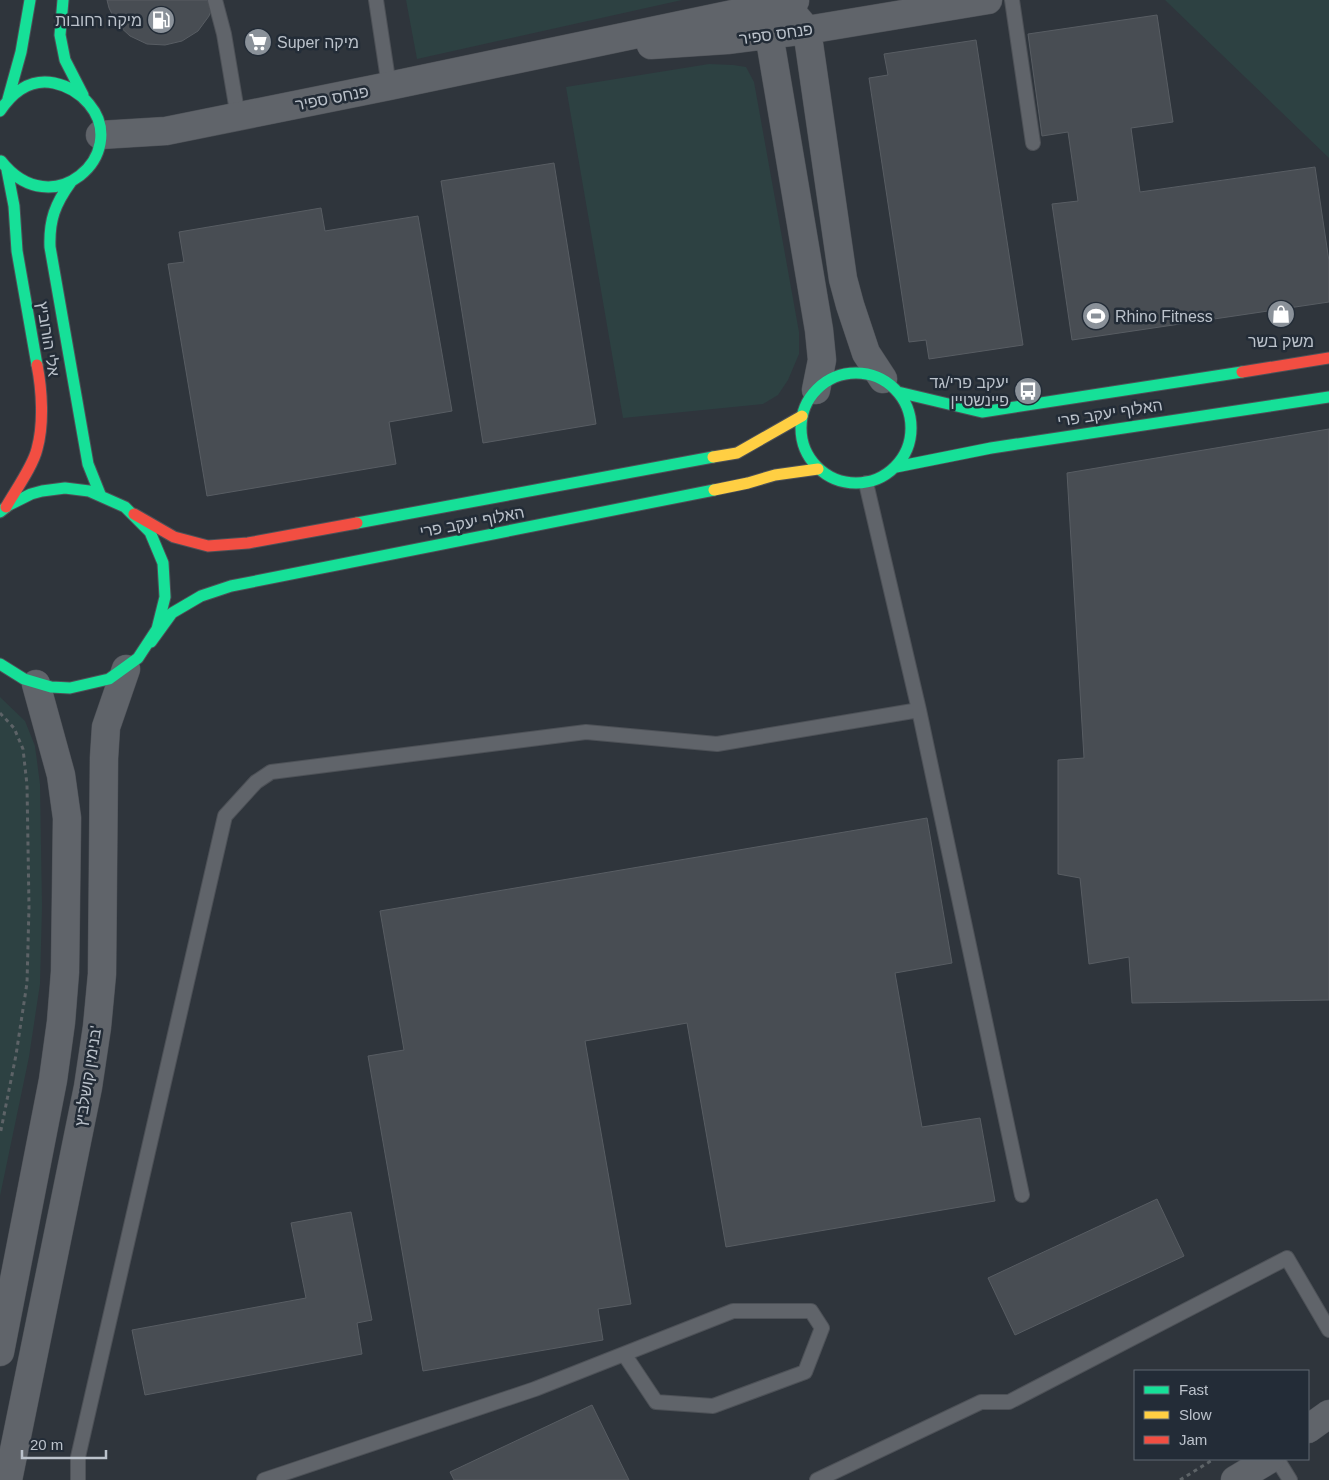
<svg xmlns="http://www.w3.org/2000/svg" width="1329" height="1480" font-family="Arial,'Noto Sans Hebrew',sans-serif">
<rect width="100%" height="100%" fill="#2f353c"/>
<path fill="#2d4142" d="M406,0H682L417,59Z
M1165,0H1329V158Z
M709,64L733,65L746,67L754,82L799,332V354L788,380L778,395L763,404L623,418L566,87Z
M0,697L25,721L35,746L40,784L42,907L40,984L29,1057L0,1196Z"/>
<path fill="#484d53" stroke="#585d63" d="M107,0H215L209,16L198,31L182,41L165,45L147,44L130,36L117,24L109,8Z
M1157,15L1173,122L1131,128L1140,192L1315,167L1329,261V302L1072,340L1052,204L1078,201L1068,132L1042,136L1028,34Z
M976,40L1023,345L929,359L926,340L909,342L869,78L888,75L884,54Z
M554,163L596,424L483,443L441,181Z
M321,208L325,231L418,216L452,411L389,422L396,464L207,496L168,264L184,262L179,232Z
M1329,429V1000L1132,1003L1129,957L1089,964L1080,878L1058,874V760L1084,758L1067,473Z
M927,818L952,963L895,973L922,1127L980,1118L995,1201L726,1247L687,1023L585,1041L631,1304L598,1309L603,1340L423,1371L368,1056L404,1050L380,911Z
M1157,1199L1184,1256L1015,1335L988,1278Z
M351,1212L372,1320L357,1323L362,1354L145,1395L132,1330L306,1298L291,1223Z
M592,1405L629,1480H454L450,1472Z"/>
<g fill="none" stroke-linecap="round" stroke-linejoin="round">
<g stroke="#4d5157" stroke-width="16">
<path id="lane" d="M215,0L224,34L238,117
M376,0L389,86
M1012,0L1033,143
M866,483L919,710L1022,1195
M1277,1459L1290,1480
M78,1480V1457L225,816L256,782L271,772L586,732L717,744L919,710
M264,1480L535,1389L733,1311H811L822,1328L805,1372L713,1406L656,1402L624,1354
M817,1480L981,1402H1009L1287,1258L1329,1330"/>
</g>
<g stroke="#4d5157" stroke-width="29">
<path id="street" d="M651,45L727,40L807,30L988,0
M100,135L166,131L389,86L795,1
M816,390L822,360L819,330L769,34L783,2L807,30L843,279L850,305L866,353L883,379
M0,1352L53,1080L61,1022L65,972L67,818L61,775L36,684
M1308,1429L1329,1414
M8,1480L88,1087L97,1027L102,974L104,758L106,727L126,669
M1235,1480L1270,1459"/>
</g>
<g stroke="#4d5157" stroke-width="13">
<path id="fast" d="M63,0L60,35L65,60L83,95
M8,99L21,52L30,0
M0,111C12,93 30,78 54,83C68,86 79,92 89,104C131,154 52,226 1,161
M7,170L14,206L17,251L37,365
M71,182C55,204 49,220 50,247L88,464L100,494
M801 428a55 55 0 1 1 110 0a55 55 0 1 1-110 0Z
M898,392L982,412L1242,372
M896,467L991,448L1329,397
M0,512L9,505L31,494L42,491L65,488L89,491L125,507L150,532L163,563L165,597L157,629L138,658L109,679L70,688L51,687L24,679L0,664
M357,523L713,457
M151,642L172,613L201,596L231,586L714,490"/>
</g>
<g stroke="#4d5157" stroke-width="13">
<path id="slow" d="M713,457L737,453L802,416
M714,490L748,483L775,475L818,469"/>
</g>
<g stroke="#4d5157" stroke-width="13">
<path id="jam" d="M1242,372L1329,358
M6,507C15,491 33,466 37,449C44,424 42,390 37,365
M134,514L174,537L208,546L248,543L357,523"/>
</g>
<path stroke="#5d6367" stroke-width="3" stroke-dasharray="4 4" stroke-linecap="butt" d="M0,713L14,728L23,749L27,785L29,907L27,983L16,1055L0,1135
M1180,1480L1214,1459"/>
<use href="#lane" stroke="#60646a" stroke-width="14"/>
<use href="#street" stroke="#60646a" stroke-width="28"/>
<use href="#fast" stroke="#16e098" stroke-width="11"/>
<use href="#slow" stroke="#ffcf43" stroke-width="11"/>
<use href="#jam" stroke="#f24e42" stroke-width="11"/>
</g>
<defs>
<g id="fuel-disc" transform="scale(1.4375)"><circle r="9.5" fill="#8a9199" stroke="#232c37"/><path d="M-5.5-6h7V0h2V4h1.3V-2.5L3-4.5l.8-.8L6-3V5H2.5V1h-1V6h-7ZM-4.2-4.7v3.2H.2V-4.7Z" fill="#fff"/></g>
<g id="supermarket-disc" transform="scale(1.4375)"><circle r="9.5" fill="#8a9199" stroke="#232c37"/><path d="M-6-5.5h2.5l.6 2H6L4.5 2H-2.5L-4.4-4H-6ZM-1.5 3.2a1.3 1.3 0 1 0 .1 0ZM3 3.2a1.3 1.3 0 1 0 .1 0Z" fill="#fff"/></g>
<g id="shop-disc" transform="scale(1.4375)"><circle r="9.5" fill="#8a9199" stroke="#232c37"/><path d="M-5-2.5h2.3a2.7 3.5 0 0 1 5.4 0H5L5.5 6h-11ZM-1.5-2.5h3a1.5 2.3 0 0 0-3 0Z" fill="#fff"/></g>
<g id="stadium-disc" transform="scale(1.4375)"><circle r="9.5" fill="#8a9199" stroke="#232c37"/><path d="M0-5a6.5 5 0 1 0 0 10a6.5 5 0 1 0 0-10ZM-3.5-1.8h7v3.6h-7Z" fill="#fff"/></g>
<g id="bus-disc" transform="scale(1.4375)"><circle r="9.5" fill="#8a9199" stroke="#232c37"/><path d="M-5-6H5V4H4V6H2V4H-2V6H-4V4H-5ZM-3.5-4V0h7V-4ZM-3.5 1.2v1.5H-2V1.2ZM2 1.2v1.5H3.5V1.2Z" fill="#fff"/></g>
</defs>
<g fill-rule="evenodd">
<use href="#fuel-disc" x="161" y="20"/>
<use href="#supermarket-disc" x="258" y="42"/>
<use href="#shop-disc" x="1281" y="314"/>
<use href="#stadium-disc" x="1096" y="316"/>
<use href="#bus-disc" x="1028" y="391"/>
</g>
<g text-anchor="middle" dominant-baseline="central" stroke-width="5" stroke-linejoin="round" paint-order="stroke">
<g font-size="16" fill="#bbc2cb" stroke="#232c37" text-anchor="end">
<text x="142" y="20">מיקה רחובות</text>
<text x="277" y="42" text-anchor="start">Super מיקה</text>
<text x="1115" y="316" text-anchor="start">Rhino Fitness</text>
<text x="1281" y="341" text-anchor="middle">משק בשר</text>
<text x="1009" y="382">יעקב פרי/גד<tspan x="1009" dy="18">פיינשטיין</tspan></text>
</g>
<g font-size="16" fill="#bbc2cb" stroke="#232c37">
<text transform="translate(776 34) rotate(-8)">פנחס ספיר</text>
<text transform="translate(332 98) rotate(-11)">פנחס ספיר</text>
<text transform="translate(48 339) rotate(81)">אלי הורוביץ</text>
<text transform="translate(1110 413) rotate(-9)">האלוף יעקב פרי</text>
<text transform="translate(472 522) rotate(-11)">האלוף יעקב פרי</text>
<text transform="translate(88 1076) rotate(-81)">בנימין קושלביץ'</text>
</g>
</g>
<rect x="1134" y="1370" width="175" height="90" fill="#232c37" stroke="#606872"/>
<rect x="1144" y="1386" width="25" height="8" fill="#16e098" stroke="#606872"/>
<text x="1179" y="1395" font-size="15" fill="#bbc2cb">Fast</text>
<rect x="1144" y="1411" width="25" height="8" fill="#ffcf43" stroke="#606872"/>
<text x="1179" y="1420" font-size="15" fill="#bbc2cb">Slow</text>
<rect x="1144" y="1436" width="25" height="8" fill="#f24e42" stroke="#606872"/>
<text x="1179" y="1445" font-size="15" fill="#bbc2cb">Jam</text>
<path d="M22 1450v8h84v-8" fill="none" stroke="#bbc2cb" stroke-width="2.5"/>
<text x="30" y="1450" font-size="15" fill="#bbc2cb" stroke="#232c37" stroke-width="4" paint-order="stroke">20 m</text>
</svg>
